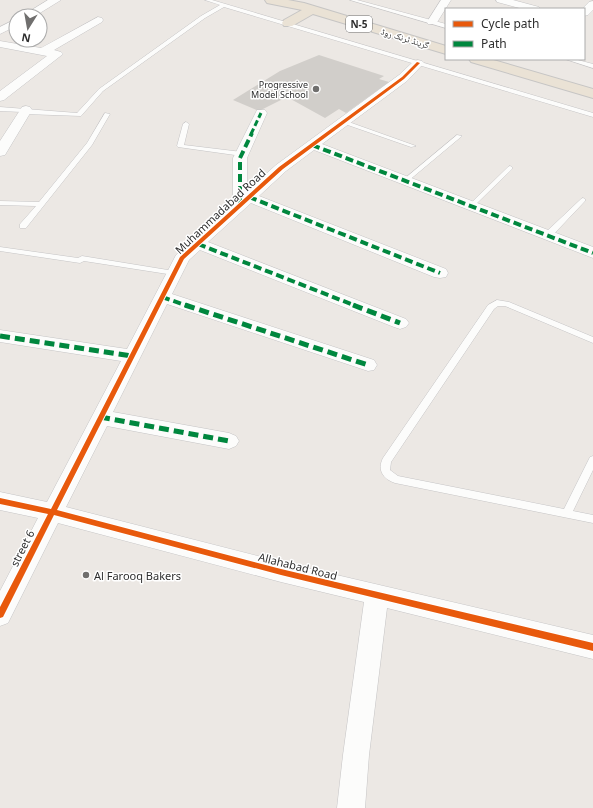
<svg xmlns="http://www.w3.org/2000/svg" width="593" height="808" font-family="'Noto Sans','Noto Naskh Arabic',sans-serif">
<rect width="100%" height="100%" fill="#ece8e4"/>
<path fill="#d1ceca" d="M319,55L384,76L379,79L389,82L346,113L339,109L325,118L287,97L259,111L233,100L280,71Z"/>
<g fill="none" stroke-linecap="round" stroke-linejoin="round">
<g stroke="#c5c4c5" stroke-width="1">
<path id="service" d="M205,0H212L593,113V117L224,7L205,18L103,91L81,116L25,114L22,112L0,111V107L77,113L99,89L201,16L220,5Z
M350,0H357L446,24V28Z
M565,59H574L593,64V68Z
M105,113L110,114L92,145L26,228H20V224L36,206L0,205V201L39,202L87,143Z
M342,121H346L416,146L411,147L342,123Z
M186,122L189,124L184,145L242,152L245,154L242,156L178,147L177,146L183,124Z
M457,135L462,136L407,182H403V180Z
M510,166L512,167V169L473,207H469V205L508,167Z
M583,198L585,199V201L551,237H545V233L581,199Z
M0,247L78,258L82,256L174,271L178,273L174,275L84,261L80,263L0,251Z
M497,300L509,302L593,337V343L505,306H498L494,309L391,462L390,470L398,476L564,509L590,457L593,456V470L573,511L593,515V523L395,483C383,479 377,470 383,458L488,305Z"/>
</g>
<g stroke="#c5c4c5" stroke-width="1">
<path id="minor" d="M48,0H61L35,16H22Z
M441,0H451L436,24H428L427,22Z
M496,0H513L539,7L540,9H523L497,2Z
M593,1V10L588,15L584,16V9H582L589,2Z
M98,17L102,18L103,20L102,22L54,50L61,52L63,54L4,100L0,101V91L47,56L0,47V41L41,48Z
M16,19V26L0,34V27Z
M418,60L422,61L424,63L407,81L322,144L593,247V258L314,150L286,171L259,196L446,269L448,273L446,277L440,278L434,277L251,203L208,242L406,319L409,323L406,327L400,329L394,327L200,250L189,260L172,294L374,360L377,365L374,370L368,371L167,304L113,412L229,433L236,436L239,441L236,446L229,449L107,426L66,507L281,562L593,635V659L387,608L369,755L365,808H337L343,755L364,602L281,582L58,523L8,623L0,626V591L38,518L0,510V492L47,502L121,361L0,342V330L127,349L176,255L233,204V158L257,110H265L267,113L247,158V191L276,165L399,75L414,61Z
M26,106L30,107L32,110L5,155L0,156V141L22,107Z"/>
</g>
<g stroke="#c6c5c4" stroke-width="2">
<path id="trunk" d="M265,0H288L304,3L446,46V54L313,14L292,26H284L282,23L284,20L302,10L267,3Z
M469,59H490L593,89V98L471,62Z"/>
</g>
<use href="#service" fill="#fcfcfb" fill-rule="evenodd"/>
<use href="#minor" fill="#fcfcfb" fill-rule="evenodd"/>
<use href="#trunk" fill="#eae2d5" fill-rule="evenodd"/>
<path stroke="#00873e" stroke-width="3" stroke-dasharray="6 3" stroke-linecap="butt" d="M251,134L261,113"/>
<path stroke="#00873e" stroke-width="4" stroke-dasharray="8 4" stroke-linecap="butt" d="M312,145L593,253
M249,197L440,273
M240,206V158L252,133
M198,244L356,306
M162,297L188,306"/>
<path stroke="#00873e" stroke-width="5" stroke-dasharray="10 5" stroke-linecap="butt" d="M185,305L368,365
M353,305L400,323
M0,336L132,356
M100,417L229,441"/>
<g stroke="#fff" stroke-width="2">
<path id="cycleway" d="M417,62L420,63L404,79L283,169L184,259L57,510L281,569L593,643V651L281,575L54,515L3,617L0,618V607L48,514L0,504V498L51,509L180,257L279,167L402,77Z"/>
</g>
<use href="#cycleway" fill="#e8590c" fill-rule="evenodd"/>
</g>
<g fill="#706f6e" stroke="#fff" stroke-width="1.5">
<circle cx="316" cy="89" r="4"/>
<circle cx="86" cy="575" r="4"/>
</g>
<g text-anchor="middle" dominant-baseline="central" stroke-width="3" stroke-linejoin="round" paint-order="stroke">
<g font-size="9" fill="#2e2e2e" stroke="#fff">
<text transform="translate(405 38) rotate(17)">گرینڈ ٹرنک روڈ</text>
</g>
<g font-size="9" fill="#2e2e2e" stroke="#fff" text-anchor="end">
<text x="308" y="84">Progressive<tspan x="308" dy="10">Model School</tspan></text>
</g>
<rect fill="#fff" stroke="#6d6d6d" stroke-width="1" x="346" y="16" width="26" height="16" rx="3"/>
<g font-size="10" font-weight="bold" fill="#2e2e2e">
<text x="359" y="24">N-5</text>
</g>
<g font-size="11" fill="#2e2e2e" stroke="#fff">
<text transform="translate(220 211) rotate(-43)">Muhammadabad Road</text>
<text transform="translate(22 548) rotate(-63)">street 6</text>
<text transform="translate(298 566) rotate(14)">Allahabad Road</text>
</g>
<g font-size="11" fill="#2e2e2e" stroke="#fff" text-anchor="start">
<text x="94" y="575">Al Farooq Bakers</text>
</g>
</g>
<rect x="445" y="8" width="140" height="52" fill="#ffffff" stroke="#ababab"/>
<rect x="453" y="21" width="20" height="6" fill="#e8590c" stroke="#ababab"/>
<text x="481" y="28" font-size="12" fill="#2e2e2e">Cycle path</text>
<rect x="453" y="41" width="20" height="6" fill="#00873e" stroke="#ababab"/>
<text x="481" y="48" font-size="12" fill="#2e2e2e">Path</text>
<g transform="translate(28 28) rotate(191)"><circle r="19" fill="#ffffff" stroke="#ababab"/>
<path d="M0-3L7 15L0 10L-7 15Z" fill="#706f6e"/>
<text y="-6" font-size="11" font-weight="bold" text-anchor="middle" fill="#2e2e2e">N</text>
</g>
</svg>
